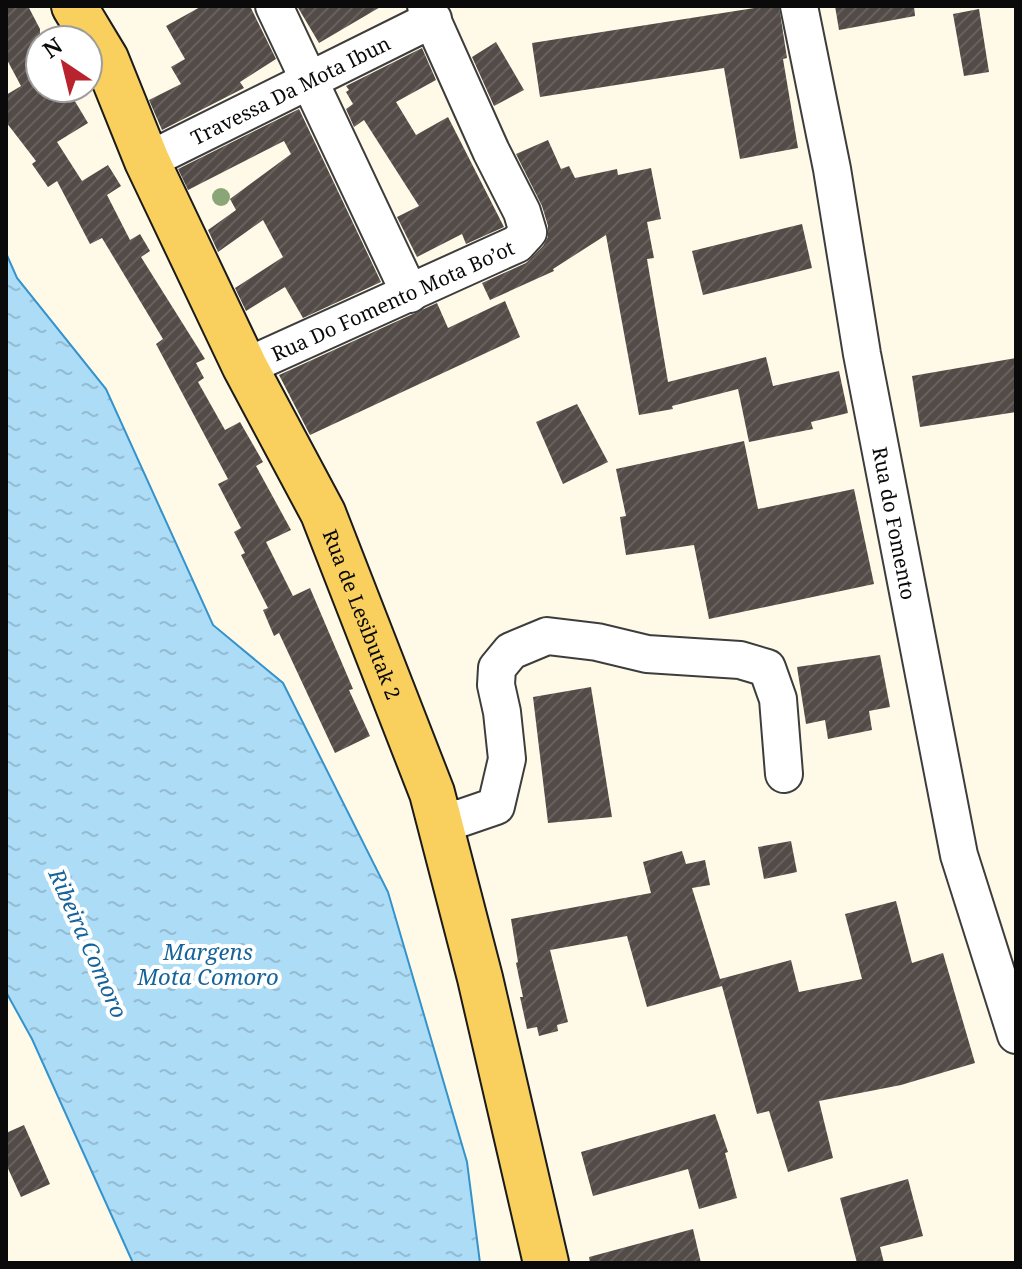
<svg xmlns="http://www.w3.org/2000/svg" width="1022" height="1269" font-family="'Noto Serif',serif">
<defs>
<pattern id="water-ripples" width="26" height="14" patternUnits="userSpaceOnUse" patternTransform="scale(2)"><rect width="26" height="14" fill="#addcf6"/><path d="M2 4q2-2 4 0t4 0M15 11q2-2 4 0t4 0" fill="none" stroke="#94bbd2"/></pattern>
<pattern id="building-hatch" width="6" height="6" patternUnits="userSpaceOnUse" patternTransform="scale(2)"><rect width="6" height="6" fill="#534b47"/><path d="M-1 1l2-2M0 6l6-6M5 7l2-2" fill="none" stroke="#67605d"/></pattern>
</defs>
<rect width="100%" height="100%" fill="#fffae7"/>
<path fill="url(#water-ripples)" stroke="#3493cd" stroke-width="2" d="M6,253L17,278L106,389L213,625L283,683L388,892L467,1162L480,1263H133L32,1039L6,992Z"/>
<path fill="url(#building-hatch)" d="M6,6H28L40,29V88H67L88,123L57,142L82,181L108,165L121,186L107,195L130,240L140,234L150,251L141,257L205,359L196,363L204,378L198,382L225,430L240,422L263,462L256,466L291,530L266,542L293,596L310,588L353,689L349,690L370,736L335,753L279,633L274,636L263,610L268,608L241,555L245,553L234,532L241,528L218,484L228,479L156,344L163,339L102,238L90,244L57,181L48,187L32,164L36,161L6,122V95L21,86L6,58Z
M202,6H250L276,59L240,82L244,88L162,130L149,100L181,84L171,67L185,59L166,26Z
M297,6H382L319,43Z
M767,6H779L787,58L783,59L798,148L740,159L724,68L540,97L532,43Z
M835,6H914L915,16L839,30Z
M979,9L989,72L964,76L953,14Z
M496,42L524,90L494,106L472,57Z
M422,48L436,80L396,102L416,135L448,117L504,227L466,244L462,234L417,257L397,217L419,206L364,120L354,127L346,109L353,104L346,92L349,90L346,86Z
M299,109L381,282L303,318L285,287L246,311L235,288L283,257L263,220L218,252L208,230L236,210L230,199L291,154L284,141L188,190L178,169Z
M548,140L561,169L569,166L575,178L617,169L618,175L651,168L661,219L647,222L654,258L647,259L668,382L766,357L773,386L839,371L848,413L811,422L813,429L749,442L738,389L672,406L673,409L639,415L606,235L553,269L554,271L490,300L482,283L526,263L543,246L548,237V226L542,206L516,154Z
M802,224L812,268L703,295L692,251Z
M505,301L520,337L310,435L279,375L437,303L448,328Z
M1016,358V412L920,427L912,376Z
M577,404L608,462L563,484L536,422Z
M744,441L758,509L854,489L874,584L709,619L694,545L626,555L620,517L626,516L616,469Z
M880,655L890,707L869,711L872,730L828,739L825,720L806,724L797,667Z
M591,687L612,817L548,823L533,697Z
M791,841L797,872L764,879L758,847Z
M682,851L686,864L705,860L710,885L692,888L720,979L791,960L799,992L862,979L845,914L896,901L912,963L943,953L975,1063L901,1085L819,1101L833,1158L788,1172L769,1111L757,1114L722,986L647,1007L627,936L550,950L568,1022L557,1025L558,1031L539,1036L537,1027L527,1029L520,997H523L516,963L518,962L511,919L651,893L643,862Z
M715,1114L728,1152L725,1153L737,1198L699,1209L688,1169L593,1196L581,1152Z
M24,1125L50,1184L21,1197L6,1164V1133Z
M908,1179L923,1236L880,1247L884,1263H857L840,1198Z
M693,1229L701,1263H590L589,1257Z"/>
<g fill="none" stroke-linecap="round" stroke-linejoin="round">
<g stroke="#3d3d3d" stroke-width="40">
<g id="minor">
<path d="M274,6L410,294"/>
<path id="s1" d="M799,6L832,169L862,354L959,855L1016,1035"/>
<path id="s2" d="M147,161L433,19"/>
<path id="s3" d="M245,367L517,244L528,232L522,212L491,151L426,6"/>
<path d="M438,818H461L496,806L507,759L502,712L496,685L497,668L511,651L547,636L597,642L647,654L740,660L767,668L778,699L784,774"/>
</g>
</g>
<g stroke="#1b1b1b" stroke-width="48">
<g id="major">
<path id="s4" d="M74,6L106,59L147,161L245,367L323,513L432,793L480,978L546,1263"/>
</g>
</g>
<use href="#minor" stroke="#fff" stroke-width="36"/>
<use href="#major" stroke="#f9d05e" stroke-width="44"/>
</g>
<circle fill="#8aa677" cx="221" cy="197" r="9"/>
<g text-anchor="middle" dominant-baseline="central" stroke-width="8" stroke-linejoin="round" paint-order="stroke">
<g font-size="20" fill="#0a0a0a" stroke="#fff">
<text stroke="none"><textPath href="#s2" startOffset="160">Travessa Da Mota Ibun</textPath></text>
<text stroke="none"><textPath href="#s3" startOffset="162">Rua Do Fomento Mota Bo’ot</textPath></text>
<text stroke="none"><textPath href="#s1" startOffset="526">Rua do Fomento</textPath></text>
<text stroke="none"><textPath href="#s4" startOffset="674">Rua de Lesibutak 2</textPath></text>
</g>
<g font-size="22" font-style="italic" fill="#15639a" stroke="#fff">
<text transform="translate(89 943) rotate(66)">Ribeira Comoro</text>
<text x="208" y="951">Margens<tspan x="208" dy="25">Mota Comoro</tspan></text>
</g>
</g>
<rect width="1022" height="1269" fill="none" stroke="#0a0a0a" stroke-width="16"/>
<g transform="translate(64 64) rotate(325)"><circle r="38" fill="#ffffff" stroke="#9d9d9d" stroke-width="2"/>
<path d="M0-6L14 30L0 20L-14 30Z" fill="#b9232e"/>
<text y="-12" font-size="22" font-weight="bold" text-anchor="middle" fill="#0a0a0a">N</text>
</g>
</svg>
